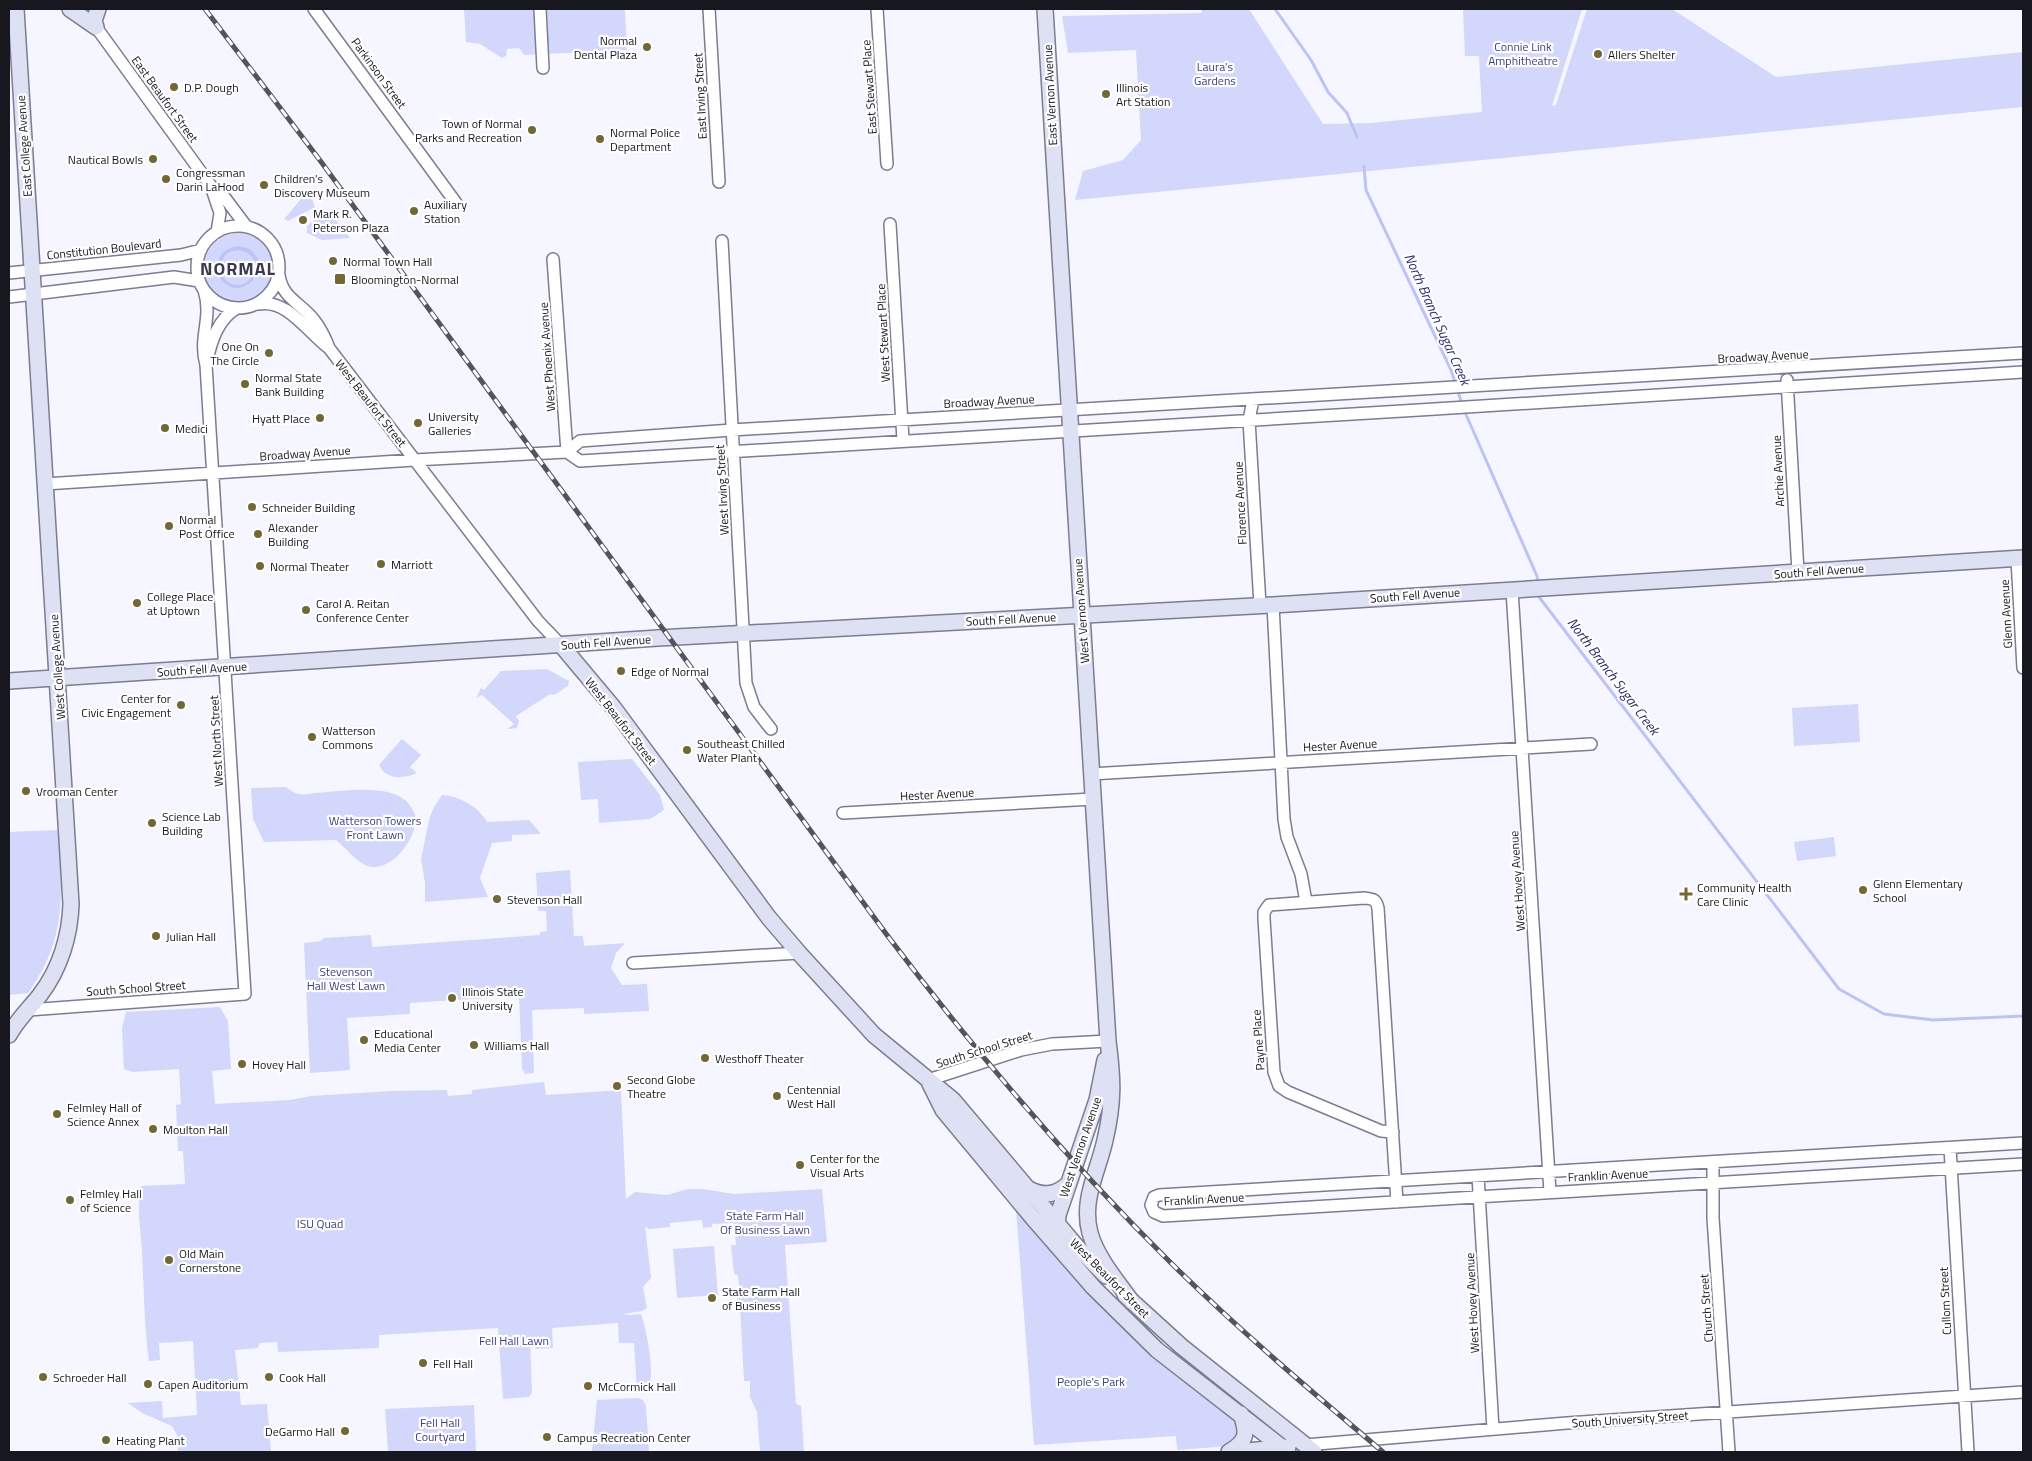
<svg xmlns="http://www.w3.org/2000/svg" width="2032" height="1461" font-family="'Titillium Web',sans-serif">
<rect width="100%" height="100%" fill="#f5f6ff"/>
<path fill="#d2d7fb" d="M464,9H625L627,50L524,55L519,48L507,49L506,56L502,58L480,44L466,42Z
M1202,9H1249L1323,124L1371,123L1482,112L1479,56H1465L1463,9H1582L1552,106L1556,105L1587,9H1672L1776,77L2023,52V107L1075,200L1083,171L1123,160L1141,140L1136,50L1068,53L1062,16L1202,13Z
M309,191L315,207L288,221L284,219C293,210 299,199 309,191Z
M325,212L332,219H335L350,238L322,240L307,233V226Z
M204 268a35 35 0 1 1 70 0a35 35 0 1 1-70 0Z
M547,669L567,680L569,681L568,686L554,695L550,694L516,716L519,721L517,728L507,729L514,724L482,695L476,698L481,688L484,690L501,671Z
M1858,704L1860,742L1794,746L1792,708Z
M402,739L421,755L410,767L417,773C404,779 386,780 379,765Z
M632,759L660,795L664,810L650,819L599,823L598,799L581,800L578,762Z
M285,787C289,789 294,793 298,794C303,795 309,794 314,793C339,792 396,781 411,807C413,810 415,814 416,817C417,839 389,876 365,865C355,860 345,847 336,840L264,842L253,819L251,788Z
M442,795C459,796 479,807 487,822L529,820L541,834L512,835V841L492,843L480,878L488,897L425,902V883L421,859L429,820L433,809Z
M58,830C62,894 68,937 28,993L9,995V832Z
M1834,837L1836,856L1797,861L1794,842Z
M570,870L574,936H583L584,946L625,943L616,953L611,968L622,985L647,984L649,1011L584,1014V1008L532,1010L534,1073L525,1074L522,1068L519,996L410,1003V1014L347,1018L350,1070L310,1073L304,943L321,941L324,938L371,935L372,947L540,935V932L547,931L546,911H538L536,873Z
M220,1007L228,1021L231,1069L212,1071L215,1104L290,1100L311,1096L392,1091L447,1090L448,1096L472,1094V1090L544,1082L546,1095L621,1090L626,1199L635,1192L667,1195L688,1189H703L734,1194L822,1189L827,1242L785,1245L796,1404L801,1406L804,1452H760L757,1412L750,1397V1381H744L740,1306H737V1297L740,1296L738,1275L734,1274L731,1245H736L734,1223L712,1224V1227L703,1228L702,1220L670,1223V1227L649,1229L645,1226L651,1278L643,1287L647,1308L642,1311L623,1314L629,1315L641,1314C646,1327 656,1377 648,1387C645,1391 641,1390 637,1391L634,1343H619L618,1323L552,1328L553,1348L536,1349L530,1338L532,1393L529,1397L503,1399L498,1328L379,1335V1348L278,1352L277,1342L260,1343L258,1348L235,1350L241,1405L267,1404L271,1452H178L177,1435L172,1426L142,1413L128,1403L162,1401L163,1418L197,1415L193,1341L159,1343L160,1360L149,1361C144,1325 144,1288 142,1252C141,1231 136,1207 141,1186L185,1184L183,1151H178L176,1105L181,1104L179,1069L133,1072L124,1069L122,1028L126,1012Z
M1016,1210L1085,1288L1234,1417L1240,1427L1236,1443L1231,1446L1177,1450L1176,1436L1034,1445Z
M714,1246L718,1295L677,1298L673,1249Z
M638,1398L643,1400L646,1406L649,1452H592L597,1400Z
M474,1405L476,1452H388L385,1409Z"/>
<path fill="#bcc3f7" d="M238,246L250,249L259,260L255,261C248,250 237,247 226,254C218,265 219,275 229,283C249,290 251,277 257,265C257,274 254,281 247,285C221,300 200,253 238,246Z"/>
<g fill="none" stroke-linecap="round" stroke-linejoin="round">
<path stroke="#bcc3f7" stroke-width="3" d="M1275,9L1311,60L1328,92L1347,113L1357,137
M1364,166L1366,190L1451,370L1462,404
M1464,410L1537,576L1538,583
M1539,592V597L1839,989L1884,1014L1933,1020L2023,1016"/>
<g stroke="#7b7d90" stroke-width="14">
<path id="street" d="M314,9L456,203
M540,9L543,68
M709,9L719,182
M877,9L887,164
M96,27L211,186L220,213L217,232
M214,188L225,198L246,226
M890,224L903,440
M197 267a41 41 0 1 1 82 0a41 41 0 1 1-82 0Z
M722,241L746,683L754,707L771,729
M553,259L567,452
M9,273L181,255L201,250
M279,275C282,298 301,303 314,320C321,329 325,337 329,348
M9,297L174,277L199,281
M259,304C288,299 307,332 329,348L538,621L561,645
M207,361C211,341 218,319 237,308
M1787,380L1798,572
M1253,400L1249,420L1260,605
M567,452L580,441L732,430L2023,353
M45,484L414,460L567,452L580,461L1419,410L2023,372
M2017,559L2023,668
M1512,590L1550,1192
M1273,605L1284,819L1287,837L1301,874L1306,902
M1091,774L1591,744
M843,813L1093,799
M633,963L799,953
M28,1010L245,994L206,365C198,336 213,319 204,290
M928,1080L1021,1050L1052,1044L1108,1041
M1393,1132L1381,1131L1288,1092L1279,1086L1274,1072L1264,919V912L1269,905L1364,898C1373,899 1376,899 1378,908L1397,1202
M2023,1143L1159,1195L1154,1197L1151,1205L1154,1212L1163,1216L2023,1164
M1950,1148L1968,1452
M1713,1162V1218L1729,1452
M1478,1176L1493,1429
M1305,1445L1567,1423L2023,1392"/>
</g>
<g stroke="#7b7d90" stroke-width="18">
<path id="secondary" d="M70,9L96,27
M1045,9L1108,1041C1113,1079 1114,1102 1105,1140C1098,1172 1081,1200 1090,1233C1097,1258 1117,1281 1132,1302
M96,27L94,21L98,9
M561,645L613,707L769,918L799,953L874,1035L953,1100L1078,1248L1106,1276
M9,681L658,638L1273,605L2023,558
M9,1035C17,1020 30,1008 40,995C60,969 70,936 71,904L16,9
M930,1084L943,1110L1032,1217L1093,1287L1157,1350L1288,1452
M1029,1189C1044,1197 1057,1195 1069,1183
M1057,1229L1058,1215L1097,1100L1105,1060
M1125,1295L1181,1346L1314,1452
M1229,1452C1247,1441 1248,1434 1241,1414
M1237,1452L1288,1447"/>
</g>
<use href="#street" stroke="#fff" stroke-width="11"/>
<use href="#secondary" stroke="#dee0f3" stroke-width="15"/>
<g stroke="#53545c" stroke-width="5">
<path id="rail" d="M205,9L319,159L887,935C974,1050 1068,1161 1171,1263C1239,1330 1311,1391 1383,1452"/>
</g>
<use href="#rail" stroke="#fff" stroke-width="3" stroke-dasharray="9" stroke-linecap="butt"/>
</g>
<g fill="#726835" stroke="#fff" stroke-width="2">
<circle cx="647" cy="47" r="5"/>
<circle cx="1598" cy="54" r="5"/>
<circle cx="174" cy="87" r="5"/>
<circle cx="1106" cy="94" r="5"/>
<circle cx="532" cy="130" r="5"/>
<circle cx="600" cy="139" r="5"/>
<circle cx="153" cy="159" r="5"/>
<circle cx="166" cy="179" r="5"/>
<circle cx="264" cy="185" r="5"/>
<circle cx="414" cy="211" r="5"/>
<circle cx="303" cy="220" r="5"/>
<circle cx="333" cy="261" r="5"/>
<rect x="334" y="273" width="12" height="12" rx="2.5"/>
<circle cx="269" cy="353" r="5"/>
<circle cx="245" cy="384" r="5"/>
<circle cx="320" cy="418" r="5"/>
<circle cx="418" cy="423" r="5"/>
<circle cx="165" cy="428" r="5"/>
<circle cx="252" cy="507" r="5"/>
<circle cx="169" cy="526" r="5"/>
<circle cx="258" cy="534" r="5"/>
<circle cx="381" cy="564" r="5"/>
<circle cx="260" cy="566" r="5"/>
<circle cx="137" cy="603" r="5"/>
<circle cx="306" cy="610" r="5"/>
<circle cx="621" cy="671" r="5"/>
<circle cx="181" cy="705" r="5"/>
<circle cx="312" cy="737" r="5"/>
<circle cx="687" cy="750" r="5"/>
<circle cx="26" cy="791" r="5"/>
<circle cx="152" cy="823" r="5"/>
<circle cx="1863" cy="890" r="5"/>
<path d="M1683.5 886.5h5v5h5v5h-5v5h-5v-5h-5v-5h5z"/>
<circle cx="497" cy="899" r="5"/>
<circle cx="156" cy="936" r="5"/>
<circle cx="452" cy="998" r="5"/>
<circle cx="364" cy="1040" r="5"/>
<circle cx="474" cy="1045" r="5"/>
<circle cx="705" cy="1058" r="5"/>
<circle cx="242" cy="1064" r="5"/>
<circle cx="617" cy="1086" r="5"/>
<circle cx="777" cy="1096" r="5"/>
<circle cx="57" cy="1114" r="5"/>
<circle cx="153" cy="1129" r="5"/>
<circle cx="800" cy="1165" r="5"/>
<circle cx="70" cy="1200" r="5"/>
<circle cx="169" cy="1260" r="5"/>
<circle cx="712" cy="1298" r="5"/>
<circle cx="423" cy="1363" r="5"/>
<circle cx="43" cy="1377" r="5"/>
<circle cx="269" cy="1377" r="5"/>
<circle cx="148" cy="1384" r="5"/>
<circle cx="588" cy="1386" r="5"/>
<circle cx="345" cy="1431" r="5"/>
<circle cx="547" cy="1437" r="5"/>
<circle cx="106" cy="1440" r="5"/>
</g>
<g text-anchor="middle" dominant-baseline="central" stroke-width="4.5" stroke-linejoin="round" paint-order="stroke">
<g font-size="12" fill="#16171f" stroke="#fff" text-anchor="start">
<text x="637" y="40" text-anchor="end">Normal<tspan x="637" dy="14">Dental Plaza</tspan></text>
<text x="1608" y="54">Allers Shelter</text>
<text x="184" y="87">D.P. Dough</text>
<text x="1116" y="87">Illinois<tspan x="1116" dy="14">Art Station</tspan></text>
<text x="522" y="123" text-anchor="end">Town of Normal<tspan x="522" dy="14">Parks and Recreation</tspan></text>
<text x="610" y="132">Normal Police<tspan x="610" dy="14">Department</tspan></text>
<text x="143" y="159" text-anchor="end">Nautical Bowls</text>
<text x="176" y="172">Congressman<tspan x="176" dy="14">Darin LaHood</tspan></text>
<text x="274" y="178">Children's<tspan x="274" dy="14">Discovery Museum</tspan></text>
<text x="424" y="204">Auxiliary<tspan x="424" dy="14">Station</tspan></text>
<text x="313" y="213">Mark R.<tspan x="313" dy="14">Peterson Plaza</tspan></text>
<text x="343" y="261">Normal Town Hall</text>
<text x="351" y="279">Bloomington-Normal</text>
<text x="259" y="346" text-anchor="end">One On<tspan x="259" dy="14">The Circle</tspan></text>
<text x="255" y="377">Normal State<tspan x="255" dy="14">Bank Building</tspan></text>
<text x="428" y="416">University<tspan x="428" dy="14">Galleries</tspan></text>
<text x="310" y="418" text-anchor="end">Hyatt Place</text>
<text x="175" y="428">Medici</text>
<text x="262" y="507">Schneider Building</text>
<text x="179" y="519">Normal<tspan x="179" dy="14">Post Office</tspan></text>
<text x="268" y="527">Alexander<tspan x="268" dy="14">Building</tspan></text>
<text x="391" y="564">Marriott</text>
<text x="270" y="566">Normal Theater</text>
<text x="147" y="596">College Place<tspan x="147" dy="14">at Uptown</tspan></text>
<text x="316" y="603">Carol A. Reitan<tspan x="316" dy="14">Conference Center</tspan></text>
<text x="631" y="671">Edge of Normal</text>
<text x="171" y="698" text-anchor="end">Center for<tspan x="171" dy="14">Civic Engagement</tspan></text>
<text x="322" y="730">Watterson<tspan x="322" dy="14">Commons</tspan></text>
<text x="697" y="743">Southeast Chilled<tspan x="697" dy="14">Water Plant</tspan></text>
<text x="36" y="791">Vrooman Center</text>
<text x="162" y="816">Science Lab<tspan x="162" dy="14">Building</tspan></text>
<text x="1873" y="883">Glenn Elementary<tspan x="1873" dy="14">School</tspan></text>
<text x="1697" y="887">Community Health<tspan x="1697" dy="14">Care Clinic</tspan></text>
<text x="507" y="899">Stevenson Hall</text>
<text x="166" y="936">Julian Hall</text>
<text x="462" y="991">Illinois State<tspan x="462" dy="14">University</tspan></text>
<text x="374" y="1033">Educational<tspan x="374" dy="14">Media Center</tspan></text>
<text x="484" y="1045">Williams Hall</text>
<text x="715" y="1058">Westhoff Theater</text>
<text x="252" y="1064">Hovey Hall</text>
<text x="627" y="1079">Second Globe<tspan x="627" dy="14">Theatre</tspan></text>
<text x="787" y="1089">Centennial<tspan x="787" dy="14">West Hall</tspan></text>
<text x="67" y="1107">Felmley Hall of<tspan x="67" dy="14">Science Annex</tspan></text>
<text x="163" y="1129">Moulton Hall</text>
<text x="810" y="1158">Center for the<tspan x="810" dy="14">Visual Arts</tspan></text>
<text x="80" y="1193">Felmley Hall<tspan x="80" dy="14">of Science</tspan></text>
<text x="179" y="1253">Old Main<tspan x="179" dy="14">Cornerstone</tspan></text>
<text x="722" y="1291">State Farm Hall<tspan x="722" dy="14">of Business</tspan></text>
<text x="433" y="1363">Fell Hall</text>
<text x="53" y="1377">Schroeder Hall</text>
<text x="279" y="1377">Cook Hall</text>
<text x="158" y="1384">Capen Auditorium</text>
<text x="598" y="1386">McCormick Hall</text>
<text x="335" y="1431" text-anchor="end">DeGarmo Hall</text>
<text x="557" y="1437">Campus Recreation Center</text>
<text x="116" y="1440">Heating Plant</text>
</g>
<g font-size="12" fill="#3c3f7e" stroke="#fff">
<text x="1523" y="46">Connie Link<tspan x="1523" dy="14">Amphitheatre</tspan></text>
<text x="1215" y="66">Laura's<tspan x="1215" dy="14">Gardens</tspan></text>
<text x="375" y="820">Watterson Towers<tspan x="375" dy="14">Front Lawn</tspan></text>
<text x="346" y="971">Stevenson<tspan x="346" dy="14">Hall West Lawn</tspan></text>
<text x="765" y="1215">State Farm Hall<tspan x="765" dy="14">Of Business Lawn</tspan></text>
<text x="320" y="1223">ISU Quad</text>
<text x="514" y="1340">Fell Hall Lawn</text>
<text x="1091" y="1381">People's Park</text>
<text x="440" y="1422">Fell Hall<tspan x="440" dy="14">Courtyard</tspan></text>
</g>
<g font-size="12" fill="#16171f" stroke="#fff">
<text transform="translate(379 73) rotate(54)">Parkinson Street</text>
<text transform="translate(869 87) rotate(-94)">East Stewart Place</text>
<text transform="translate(1050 95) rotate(-93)">East Vernon Avenue</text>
<text transform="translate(700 96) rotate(-93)">East Irving Street</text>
<text transform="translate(165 99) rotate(54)">East Beaufort Street</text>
<text transform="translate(24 146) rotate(-94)">East College Avenue</text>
<text transform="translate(104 249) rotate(-6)">Constitution Boulevard</text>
<text transform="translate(883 333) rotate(-93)">West Stewart Place</text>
<text transform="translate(1763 356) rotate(-3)">Broadway Avenue</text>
<text transform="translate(547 357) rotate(-94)">West Phoenix Avenue</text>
<text transform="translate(989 401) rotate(-3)">Broadway Avenue</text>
<text transform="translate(371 403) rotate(52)">West Beaufort Street</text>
<text transform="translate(305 453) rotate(-4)">Broadway Avenue</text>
<text transform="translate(1778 471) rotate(-93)">Archie Avenue</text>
<text transform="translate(722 490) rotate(-93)">West Irving Street</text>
<text transform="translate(1240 503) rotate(-93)">Florence Avenue</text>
<text transform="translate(1819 571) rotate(-4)">South Fell Avenue</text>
<text transform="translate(1415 595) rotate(-4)">South Fell Avenue</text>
<text transform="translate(1081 611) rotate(-94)">West Vernon Avenue</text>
<text transform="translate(2006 614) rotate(-93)">Glenn Avenue</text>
<text transform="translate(1011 619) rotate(-3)">South Fell Avenue</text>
<text transform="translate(606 642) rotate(-4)">South Fell Avenue</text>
<text transform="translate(57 667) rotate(-94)">West College Avenue</text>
<text transform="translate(202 669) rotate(-4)">South Fell Avenue</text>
<text transform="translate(621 721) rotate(52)">West Beaufort Street</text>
<text transform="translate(216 741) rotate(-93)">West North Street</text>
<text transform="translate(1340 745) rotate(-3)">Hester Avenue</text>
<text transform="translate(937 794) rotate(-3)">Hester Avenue</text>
<text transform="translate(1517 881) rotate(-94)">West Hovey Avenue</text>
<text transform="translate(136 988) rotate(-4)">South School Street</text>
<text transform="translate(1258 1040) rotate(-94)">Payne Place</text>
<text transform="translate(984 1049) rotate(-17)">South School Street</text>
<text transform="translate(1080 1147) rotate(-71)">West Vernon Avenue</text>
<text transform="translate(1608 1175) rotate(-3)">Franklin Avenue</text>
<text transform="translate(1204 1199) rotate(-3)">Franklin Avenue</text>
<text transform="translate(1110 1278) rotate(45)">West Beaufort Street</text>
<text transform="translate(1945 1301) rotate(-93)">Cullom Street</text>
<text transform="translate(1472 1303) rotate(-93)">West Hovey Avenue</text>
<text transform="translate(1706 1308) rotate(-94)">Church Street</text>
<text transform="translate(1630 1419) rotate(-4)">South University Street</text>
</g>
<g font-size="14" font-style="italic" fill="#2b2c69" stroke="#fff">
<text transform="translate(1438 319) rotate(66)">North Branch Sugar Creek</text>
<text transform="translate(1614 676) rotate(53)">North Branch Sugar Creek</text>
</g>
<g font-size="18" font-weight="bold" letter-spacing="1" fill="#393b4c" stroke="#fff">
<text x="238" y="268">NORMAL</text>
</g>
</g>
<rect width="2032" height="1461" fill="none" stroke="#16171f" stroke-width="20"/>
</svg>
